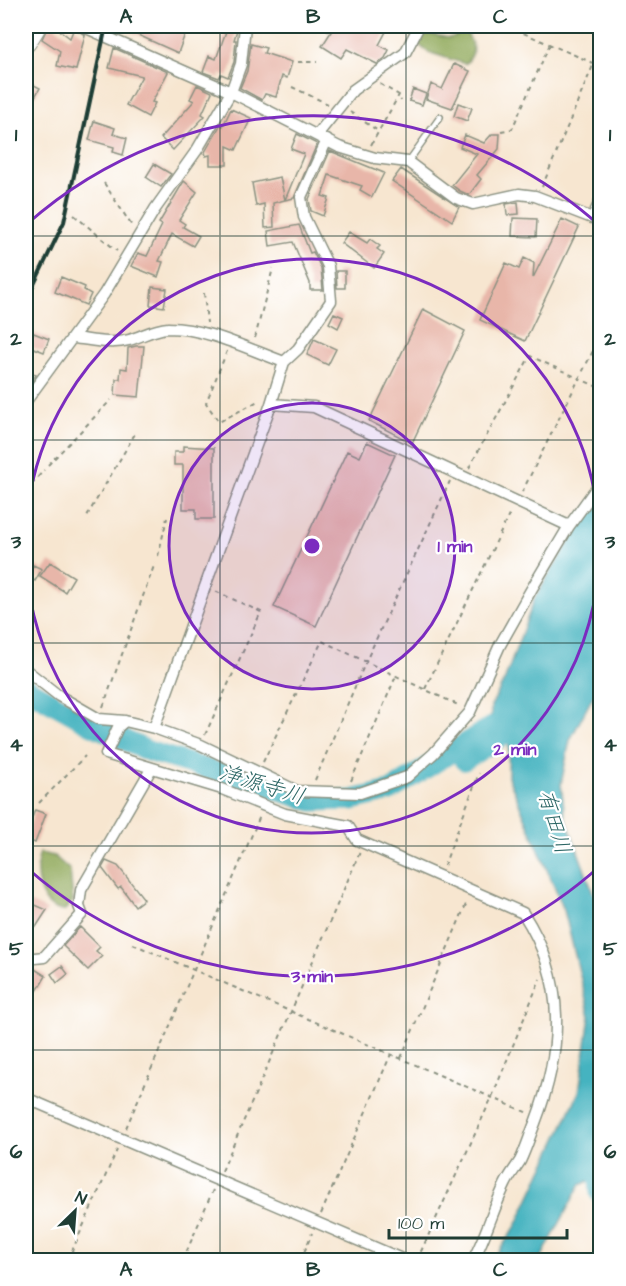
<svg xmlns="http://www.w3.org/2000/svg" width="626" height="1286" font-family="'Architects Daughter','Klee One',sans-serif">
<rect width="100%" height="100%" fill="#fff"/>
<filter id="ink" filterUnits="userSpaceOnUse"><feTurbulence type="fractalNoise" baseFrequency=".0167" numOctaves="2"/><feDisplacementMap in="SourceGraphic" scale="12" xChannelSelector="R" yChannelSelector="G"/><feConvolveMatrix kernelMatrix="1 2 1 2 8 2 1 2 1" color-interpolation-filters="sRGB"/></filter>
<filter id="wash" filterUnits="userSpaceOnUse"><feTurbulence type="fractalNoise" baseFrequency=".008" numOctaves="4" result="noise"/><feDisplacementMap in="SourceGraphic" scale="24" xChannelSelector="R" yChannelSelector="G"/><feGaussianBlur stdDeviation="1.35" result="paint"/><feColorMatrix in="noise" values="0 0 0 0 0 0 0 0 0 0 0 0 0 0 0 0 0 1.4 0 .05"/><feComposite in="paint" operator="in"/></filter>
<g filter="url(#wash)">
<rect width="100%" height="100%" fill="#f7e6d0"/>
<path fill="#90a95a" stroke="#587347" stroke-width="1.5" d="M459,26H467C465,41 483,47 465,64L428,52L419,45L418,39L425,33L449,38L456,36Z
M40,853L54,856L70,870L73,901L64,911C39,909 32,873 40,853Z"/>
<path fill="#45b3c0" stroke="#32787a" stroke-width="1.5" d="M600,492V683L570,740L561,784L565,816L600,912V1183L596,1188L591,1180L580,1185L540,1260H493L516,1226L579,1092L590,1016L564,910L508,777L509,732L501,726L491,727V706L505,679L535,597Z"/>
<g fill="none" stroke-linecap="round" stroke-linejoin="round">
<path stroke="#45b3c0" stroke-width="21" d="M26,688L92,725L148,751L312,801L352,800L390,791L491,727L464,760L507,733L527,712
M597,1155L600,1193"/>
</g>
<g id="blocks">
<path fill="#e8b6a9" d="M48,26H54L70,38L74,28L85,35L76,70L57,66L60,51L42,39Z
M118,26H188L178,53Z
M228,26H238L234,40H236L234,62L228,77L221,74L219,78L203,72L209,56L216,59Z
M321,26H389L379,45L389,50L385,58L377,64L347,49L341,58L322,46L331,32Z
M251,44L266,48L264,53L292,62L287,78L282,76L276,97L265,94L262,100L240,88L247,71Z
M114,48L168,72L152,102L155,103L148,117L126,105L142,76L109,68Z
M454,64L470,71L452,108L426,99L431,84L442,89Z
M26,81L40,88L26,112Z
M197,85L212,92L202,114L205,116L173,150L161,138L194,101L190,99Z
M413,89L426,94L422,105L409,101Z
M458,103L472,108L467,121L454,116Z
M231,109L251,118L236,150L227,146V165H210V155L206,156L205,152L221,124L223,126Z
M94,121L115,128L113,134L127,138L123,155L113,152L114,147L89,140Z
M297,134L317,144L294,198L285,200L304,154L291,149Z
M492,134H500L499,149L477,175L481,179L469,195L460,191L452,185L477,154L460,147L465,135L484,143Z
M330,151L384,173L372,197L360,190L362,186L329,175L322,196L329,198L323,216L311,211L309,199Z
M154,164L171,174L161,187L146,177Z
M401,169L459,207L452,221L392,181Z
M280,177L285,200L273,203L274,227L265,228L264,204L256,206L252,183Z
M184,181L197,192L179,220L185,224L183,227L199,236L193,246L172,234L159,261L163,262L158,277L131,266L138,253L147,256L162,225L159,223Z
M518,202L519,214L507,215L506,204Z
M513,218L537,219L536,237L512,236Z
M562,219L579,227L525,341L480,320L506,263L519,269L524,258L534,263L533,278Z
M299,225L310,253L313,252L321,268L323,290H310V283L293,242L270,246L268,231Z
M349,232L367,243L370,239L380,246L377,249L384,254L374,268L341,243Z
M336,271H345V288H337Z
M61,277L85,287L84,290L91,294L86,305L55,292Z
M152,287L167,289L164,307L150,305Z
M423,309L465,331L412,443L369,421Z
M334,313L343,317L338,328L329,323Z
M26,330L49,339L44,352L26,345Z
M314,339L336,349L328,365L307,355Z
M136,346H144L139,397L115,395L116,379H120L121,368L127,369L128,348Z
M26,369L36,375L26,389Z
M367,442L395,455L316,626L274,607L347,451L360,457Z
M183,446L214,448V519H196V509H183V465H174V452H183Z
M50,562L74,577L65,592L40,576Z
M33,565L42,569L35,581L27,577Z
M35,810L46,814L35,843L26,839V833Z
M106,861L118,866L144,899L135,906L121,887L118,889L102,868Z
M26,901L47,910L36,927L26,923Z
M80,927L100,947L96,951L102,956L88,970L63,946Z
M26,966H30L46,976L37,991L26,984Z
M62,966L68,974L57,983L51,974Z"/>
</g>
</g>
<g filter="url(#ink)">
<use href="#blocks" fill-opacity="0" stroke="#8b9282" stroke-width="1.5"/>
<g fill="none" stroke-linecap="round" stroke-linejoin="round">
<g stroke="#8b9282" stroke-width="8">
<path id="lane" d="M408,162L440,117"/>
</g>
<g stroke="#8b9282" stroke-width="13">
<path id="street" d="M82,26L231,92L339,147L375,158L408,162L456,198L473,204L519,194L535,196L600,221
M317,135L353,90L405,53L419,26
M593,217L600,201
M74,338C92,340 111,345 129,340C143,336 153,329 168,328C207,328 248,349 284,362
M26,401L104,294L155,209L197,150L231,92L241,64L245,26
M271,404L314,407L569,526
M26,670L59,696L99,719L125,721L154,728L201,745L297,791L360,793L407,777L433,754L470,712L500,645L531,590L569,526L600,483
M125,721L118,727L106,754L222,789L285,814L348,826L357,840L523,913C567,981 563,1049 535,1123C530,1135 526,1149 520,1161C515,1169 509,1176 505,1185C493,1209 486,1236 473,1260
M154,728L271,404L284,362L298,349L331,301L328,266L304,217L301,197L327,140
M26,959L44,957L82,914L79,906L81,890L151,769
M26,1098L404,1260"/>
</g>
<g stroke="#8b9282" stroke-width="22">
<path id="highway" d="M26,42L36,26"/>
</g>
<path stroke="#8b9282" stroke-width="2" stroke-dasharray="4.5 4.5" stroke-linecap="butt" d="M507,26L600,66
M298,62H317
M380,84L399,95L401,101
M292,87L328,104
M350,112L378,131
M501,131L512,129L550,44
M371,145L399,95
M104,183L132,226
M542,187L600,49
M74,215L117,251
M204,293L207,323
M255,338L273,268
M227,351L206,403L219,422L260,400
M48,465L111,400
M469,468L530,356L600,388
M26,491L44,470
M522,492L600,337
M87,516L136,432
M158,556L167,518
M425,689L511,511
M103,707L155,563
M205,735L261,612L215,591
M263,762L322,641L460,706
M315,780L366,661L450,481
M351,781L396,676
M39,803L85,756
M444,866L479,773
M133,944L528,1113
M26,1032V1031
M401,1058L467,902
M126,1128L260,816
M222,1171L360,852
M321,1214L391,1054
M68,1260L117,1150
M183,1260L213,1190
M301,1260L312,1233
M417,1260L492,1097L540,979"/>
<use href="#lane" stroke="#fff" stroke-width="5"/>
<use href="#street" stroke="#fff" stroke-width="10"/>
<use href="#highway" stroke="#fff" stroke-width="20"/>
<path stroke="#1f3d34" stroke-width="4" d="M26,301L64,222L106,26"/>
</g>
</g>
<path fill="none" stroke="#1f3d34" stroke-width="1.5" stroke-opacity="0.55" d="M220,26V1260M406,26V1260M26,236H600M26,440H600M26,643H600M26,846H600M26,1050H600"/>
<circle cx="312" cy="546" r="143" fill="#7b2cbf" fill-opacity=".12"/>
<g fill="none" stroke="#7b2cbf" stroke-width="3">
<circle cx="312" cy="546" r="143"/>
<path d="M26 528A287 287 0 1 1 26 564"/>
<path d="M600 866A430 430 0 0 1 27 868M27 224A430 430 0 0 1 600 226"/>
</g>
<g text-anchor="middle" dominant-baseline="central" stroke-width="4.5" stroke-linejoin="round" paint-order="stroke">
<g font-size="22" font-style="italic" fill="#2c6665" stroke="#fff">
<text transform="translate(262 785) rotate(17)">浄源寺川</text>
<text transform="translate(554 822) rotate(73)">有田川</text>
</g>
</g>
<circle cx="312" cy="546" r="9" fill="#7b2cbf" stroke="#fff" stroke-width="3"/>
<g font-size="18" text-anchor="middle" font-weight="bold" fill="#7b2cbf" stroke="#fff" stroke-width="4.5" stroke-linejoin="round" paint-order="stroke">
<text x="455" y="552">1 min</text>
<text x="515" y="755">2 min</text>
<text x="312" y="982">3 min</text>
</g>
<rect width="626" height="1286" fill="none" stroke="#fff" stroke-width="66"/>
<g transform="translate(75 1211) rotate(25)" stroke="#ffffff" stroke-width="4.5" paint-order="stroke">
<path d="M0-4.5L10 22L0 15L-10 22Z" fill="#1f3d34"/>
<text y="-9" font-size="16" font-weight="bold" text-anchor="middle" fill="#1f3d34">N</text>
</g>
<path d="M389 1229v9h178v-9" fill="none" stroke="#1f3d34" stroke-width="3"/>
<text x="398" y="1229" font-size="18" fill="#1f3d34" stroke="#ffffff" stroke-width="4.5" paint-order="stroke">100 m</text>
<rect x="33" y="33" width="560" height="1220" fill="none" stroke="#1f3d34" stroke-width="2"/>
<g font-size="20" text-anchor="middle" font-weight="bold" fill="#1f3d34">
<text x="126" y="23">A</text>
<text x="313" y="23">B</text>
<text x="500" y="23">C</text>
<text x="16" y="141">1</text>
<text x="610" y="141">1</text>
<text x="16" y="345">2</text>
<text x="610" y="345">2</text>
<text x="16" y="548">3</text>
<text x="610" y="548">3</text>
<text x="16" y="751">4</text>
<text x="610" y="751">4</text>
<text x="16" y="955">5</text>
<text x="610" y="955">5</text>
<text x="16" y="1158">6</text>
<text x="610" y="1158">6</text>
<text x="126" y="1276">A</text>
<text x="313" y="1276">B</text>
<text x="500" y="1276">C</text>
</g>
</svg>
